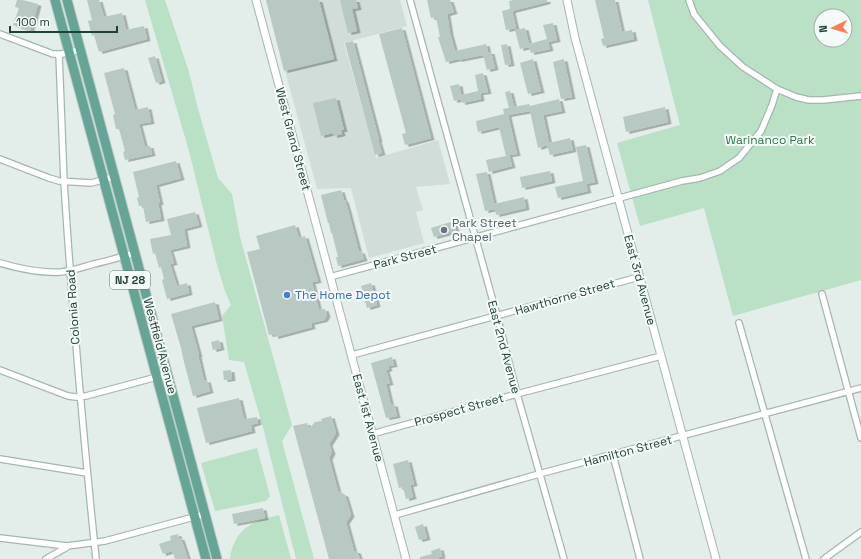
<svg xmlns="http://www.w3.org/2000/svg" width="861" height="559" font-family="'Space Grotesk',sans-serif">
<defs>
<filter id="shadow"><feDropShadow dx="3.5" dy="2" stdDeviation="0" flood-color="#0004"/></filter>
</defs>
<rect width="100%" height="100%" fill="#e3ede9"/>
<path fill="#d1ddd8" d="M266,0H400L407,26L344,43L376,158L438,140L450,184L416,187L423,210L416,212L424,243L369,258L351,188L317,189Z"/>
<path fill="#bae0c5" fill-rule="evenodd" d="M145,0H165L189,72L198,109L218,178L232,194L240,237L292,425L282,441L314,559H296L264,431L244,362L229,360L222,316L231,305L225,291L217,265L189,151Z
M648,0H861V280L733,316L704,208L640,226L617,143L680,125ZM821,16H845V40H821Z
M257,448L270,496L266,501L215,511L201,463Z
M279,515L291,559H230C234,529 252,521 279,515Z"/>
<path fill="#b8c8c2" filter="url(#shadow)" d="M17,0H23L38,4L34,19L30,31L13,25L19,8L15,7Z
M87,0H99L104,17L122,13L126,30L144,26L147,39L99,52L94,35L92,36L88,21L92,20Z
M266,0H319L334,59L284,71Z
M340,0H356L358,8L352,9L357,31L348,33Z
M427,0H450L454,12L447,14L450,33L455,51L486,44L488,52H491L495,68L487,70L483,55L458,60V59L446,62L438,37H440L436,17L431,18Z
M514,0H547V2L512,11L516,28L506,30L502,11L510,9L509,1Z
M595,0H615L622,32L632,30L634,39L603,46L601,39L604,38Z
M553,23L557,40L548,42L550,49L531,53L529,47L520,49L515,30L525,28L529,44L547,39L543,25Z
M402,28L431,138L405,145L402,134L406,133L379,34Z
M353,41L379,140H378L382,153L375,155L345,43Z
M507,44L511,64L505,65L501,45Z
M155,56L162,81L156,83L148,58Z
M533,59L541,91L528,94L520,63Z
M564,59L572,97L561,99L553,62Z
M124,68L135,110L148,107L151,122L139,124L145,147L150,146L152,154L125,160L123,152L125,151L119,129H116L113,115L115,114L104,73Z
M483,73L488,92L480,93L481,99L462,103L461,99L454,101L450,86L459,84L461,95L478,91L475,75Z
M510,91L514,107L529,104L530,106L559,99L562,111L543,115L549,143L570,138L573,150L550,155L547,145L538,148L530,111L508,115L517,154L509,155L512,166L489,172L486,160L506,156L499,127L478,132L476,121L504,114L503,109L509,108L505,92Z
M336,98L344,130H341L342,134L334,136L333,133L321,136L313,103Z
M665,107L668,122L626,132L623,117Z
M586,145L595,182L586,184L588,191L558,198L555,187L583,181L576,147Z
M176,161L181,178L156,185L160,203H158L161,219L146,222L143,206H139L137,198L139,197L133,172Z
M550,171L552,181L522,188L520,177Z
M487,172L494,204L524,197L526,208L496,215L495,209L485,211L476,174Z
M341,190L344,200H345L348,210L359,252L361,251L364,259L338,266L336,257H338L332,233H331L329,223H328L321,195Z
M195,212L199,225L184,229L187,246L170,250L174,263L170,264L177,286L187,283L189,293L167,299L162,280L164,279L161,267L159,268L155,253L153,254L150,239L171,235L167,219Z
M454,221L456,231L434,237L431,228Z
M295,225L299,238L305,236L318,281L312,282L319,310L325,309L327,315L324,320L311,323L312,327L275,337L274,334L269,335L247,252L260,249L256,236Z
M371,283L377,305L367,308L361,286Z
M215,302L219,319L191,326L199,355H198L204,381L207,380L210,391L193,396L184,362L181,348L171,314Z
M219,340L221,348L213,350L211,342Z
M392,357L394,365L388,366L389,369L386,370L390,383L386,384L391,405L394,404L397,416L386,418L371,363Z
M231,370L232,379L224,380L223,371Z
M239,398L244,419L257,417L258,423L251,425L252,431L206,443L197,408Z
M331,416L336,433L329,444L332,452L329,458L338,491L345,495L351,515L346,522L354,551H357L360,559H329L293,426L307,423L309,429L315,422L322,421L321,419Z
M408,460L414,484L410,485L413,497L406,499L403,487L399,488L393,464Z
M263,508L265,518L234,524L232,514Z
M423,524L427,538L419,540L415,527Z
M178,534L179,538H181L188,559H175L172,551L163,554L159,544L171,540L170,536Z
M440,548L442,556L437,558L438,559H420V557L432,554L431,551Z"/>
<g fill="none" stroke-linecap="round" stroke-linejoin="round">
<g stroke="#a5b6b0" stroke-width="8">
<path id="minor" d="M410,0L497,316L517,394L564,559
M689,0L694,14L720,46L743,67L777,89L796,97L809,100H823L861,96
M0,34L53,54H62L80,50
M59,54C61,97 62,139 64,182C72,308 83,433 96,559
M0,159L49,178L59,181L91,183L114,177
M0,263C20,269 40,273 61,272C72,271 83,267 94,264C108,261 121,257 135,253
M330,277L682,181L700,178L720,171L739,158L761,131L772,105L777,89
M822,294L861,438
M739,323L806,559
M352,355L639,277
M0,370L68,396L76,397L86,396L168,374
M372,434L517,394L661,356
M613,455L640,559
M0,459L87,473
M395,515L539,474L861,388
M0,538L67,546L105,541L205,514
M46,559L67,547
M824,559L861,532"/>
</g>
<g stroke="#a5b6b0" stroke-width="9">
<path id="tertiary" d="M256,0L406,559
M567,0L575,38L716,559"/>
</g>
<g stroke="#c1cac7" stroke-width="11">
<path id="primary" d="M55,0L206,559
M67,0L217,559"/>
</g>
<use href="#minor" stroke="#fff" stroke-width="5.5"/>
<use href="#tertiary" stroke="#fff" stroke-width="7"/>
<use href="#primary" stroke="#65a595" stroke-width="9"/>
</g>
<circle fill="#6b7280" stroke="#f4faf7" stroke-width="1.5" cx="444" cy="230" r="4"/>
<circle fill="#3f7fe0" stroke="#f4faf7" stroke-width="1.5" cx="287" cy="295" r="4"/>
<g text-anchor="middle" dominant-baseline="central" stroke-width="4" stroke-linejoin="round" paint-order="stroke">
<rect fill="#f4faf7" stroke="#607871" stroke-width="1" x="110" y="271" width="40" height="18" rx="3"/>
<g font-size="11" font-weight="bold" fill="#214038">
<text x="130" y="280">NJ 28</text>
</g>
<g font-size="12" fill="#214038" stroke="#f4faf7">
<text transform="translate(293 139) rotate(75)">West Grand Street</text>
<text transform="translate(405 257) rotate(-15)">Park Street</text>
<text transform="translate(640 280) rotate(75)">East 3rd Avenue</text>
<text transform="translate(565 297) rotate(-16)">Hawthorne Street</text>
<text transform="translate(73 307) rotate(-94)">Colonia Road</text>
<text transform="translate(160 346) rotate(75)">Westfield Avenue</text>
<text transform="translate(504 347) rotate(75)">East 2nd Avenue</text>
<text transform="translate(459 410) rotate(-16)">Prospect Street</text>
<text transform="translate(368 418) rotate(75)">East 1st Avenue</text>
<text transform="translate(628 451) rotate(-15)">Hamilton Street</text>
</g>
<g font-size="12" fill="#297949" stroke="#f4faf7">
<text x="770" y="140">Warinanco Park</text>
</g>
<g font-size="12" fill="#5b616d" stroke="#f4faf7" text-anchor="start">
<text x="452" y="223">Park Street<tspan x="452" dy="14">Chapel</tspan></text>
</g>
<g font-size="12" fill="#366cbe" stroke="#f4faf7" text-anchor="start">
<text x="295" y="295">The Home Depot</text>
</g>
</g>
<g transform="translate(833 28) rotate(265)"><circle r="19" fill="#f4faf7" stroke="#a0b0ab"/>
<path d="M0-3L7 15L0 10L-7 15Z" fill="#f97e55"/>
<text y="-6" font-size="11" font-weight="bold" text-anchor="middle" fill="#214038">N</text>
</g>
<path d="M10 26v6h107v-6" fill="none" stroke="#214038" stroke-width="2"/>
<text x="16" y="26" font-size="12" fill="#214038" stroke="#f4faf7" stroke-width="3" paint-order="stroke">100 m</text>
</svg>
